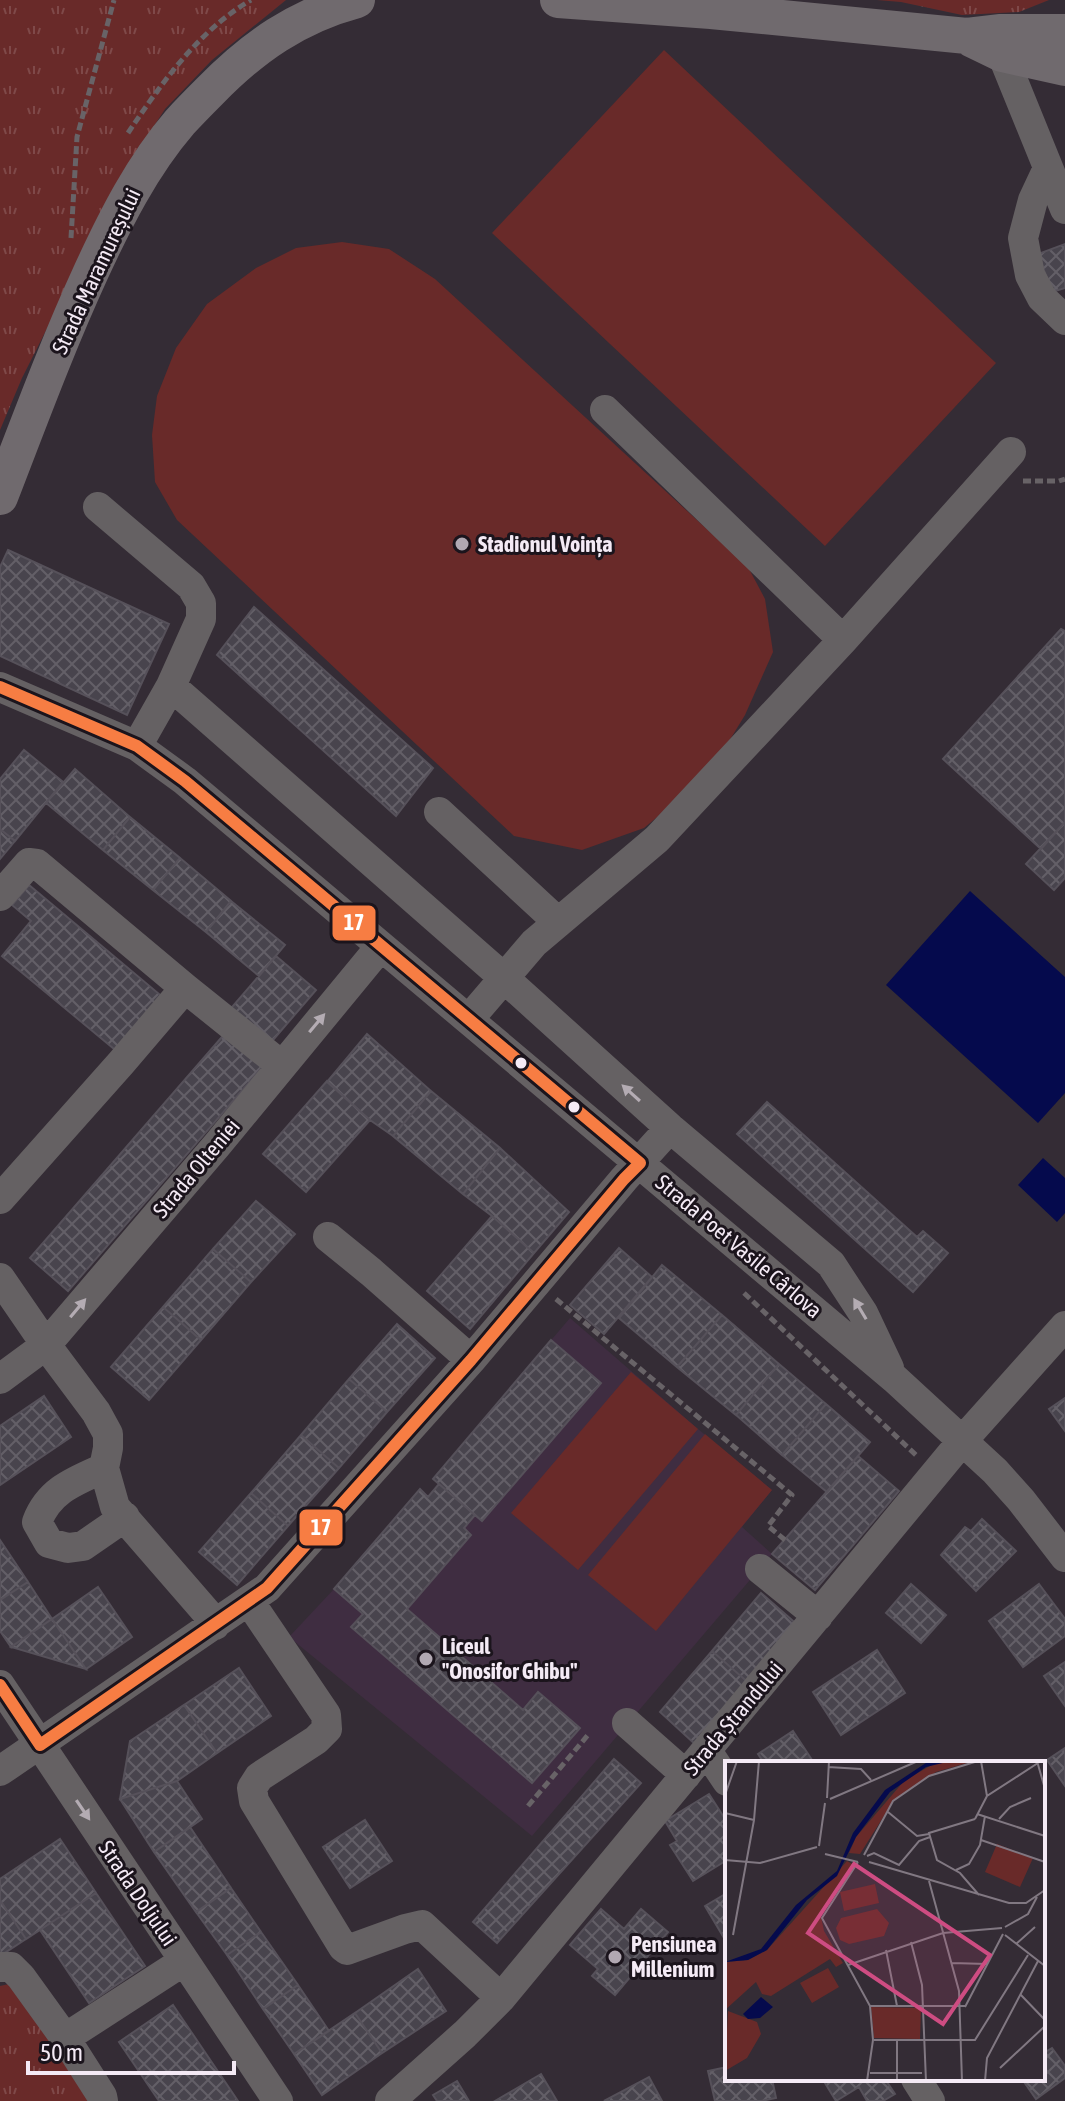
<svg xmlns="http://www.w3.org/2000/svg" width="1065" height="2101" font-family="'Asap Condensed',sans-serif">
<defs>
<pattern id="grass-tufts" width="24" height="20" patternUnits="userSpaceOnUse" patternTransform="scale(2)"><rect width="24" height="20" fill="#692a29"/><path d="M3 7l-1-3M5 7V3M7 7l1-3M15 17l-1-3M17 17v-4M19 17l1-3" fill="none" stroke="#7f4949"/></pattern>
<pattern id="building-cross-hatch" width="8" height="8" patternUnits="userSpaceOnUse" patternTransform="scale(2)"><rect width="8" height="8" fill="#48444d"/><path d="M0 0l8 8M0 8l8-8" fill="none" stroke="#635f67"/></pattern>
</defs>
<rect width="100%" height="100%" fill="#342c35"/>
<path fill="#3f2d41" d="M570,1318L698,1429L772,1490L742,1527L772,1554L532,1836L289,1637L334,1589L420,1489L429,1496L439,1484L433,1479Z"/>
<path fill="url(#grass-tufts)" d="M0,0H286L212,60L165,109L132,160L22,378L0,430Z
M877,0H1049L1019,12L962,15L901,2Z
M9,1984L88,2090L87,2101H0V1986Z"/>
<path fill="#692a29" d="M664,50L996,363L825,546L492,233Z
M342,242L389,249L435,279L748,567L765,599L773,652L745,715L723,751L691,789L644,828L582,850L514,836L177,520L155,482L152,435L157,396L176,348L207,304L256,268L296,248Z
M631,1372L698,1429L578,1570L511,1513Z
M705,1434L772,1490L656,1631L588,1575Z"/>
<path fill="#050a4d" d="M970,891L1065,977V1093L1038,1123L886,985Z
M1043,1158L1065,1178V1213L1057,1222L1018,1185Z"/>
<path fill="url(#building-cross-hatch)" stroke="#56515a" stroke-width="2" d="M1065,244V288L1052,292L1038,254Z
M8,550L169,624L127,715L0,656V567Z
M254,607L433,768L396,816L217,655Z
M1061,629L1065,631V822L1041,849L943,759Z
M24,750L63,782L15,841L0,829V779Z
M75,769L130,817L103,850L46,803Z
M130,817L180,858L153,890L103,850Z
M1065,822V878L1054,890L1026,864Z
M0,829L15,841L0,859Z
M180,858L231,901L206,932L153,890Z
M29,885L165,999L119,1053L2,956L31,921L12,905Z
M231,901L285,945L259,976L206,932Z
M276,956L316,990L267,1047L227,1013Z
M228,1030L266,1063L68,1291L30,1258Z
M367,1034L431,1091L393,1136L370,1120L327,1082Z
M327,1081L370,1120L306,1192L263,1154Z
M431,1091L500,1148L463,1194L393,1136Z
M767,1102L917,1237L923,1231L948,1253L913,1292L737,1134Z
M500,1148L569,1212L534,1253L492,1216L463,1194Z
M256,1201L295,1234L251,1282L213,1249Z
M492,1216L534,1253L470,1329L427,1291Z
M619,1248L652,1277L604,1334L570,1305Z
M213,1249L251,1282L201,1340L163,1307Z
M662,1265L722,1315L677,1367L619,1318Z
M163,1307L201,1340L149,1400L111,1367Z
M722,1315L779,1364L736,1415L677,1367Z
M397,1324L435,1358L387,1412L349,1379Z
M551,1340L601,1383L482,1521L433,1479Z
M779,1364L826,1404L782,1455L736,1415Z
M349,1379L387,1412L339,1468L301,1435Z
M44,1396L71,1437L0,1485V1426Z
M1065,1398V1431L1049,1409Z
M826,1404L870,1442L827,1492L782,1455Z
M301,1435L339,1468L288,1526L251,1493Z
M858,1456L899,1491L815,1590L772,1554Z
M439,1484L475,1515L464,1528L471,1535L407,1609L523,1710L538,1692L580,1728L532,1783L351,1627L363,1614L334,1589L420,1489L428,1497Z
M251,1493L288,1526L237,1585L199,1552Z
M982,1519L1016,1551L976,1591L941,1555L965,1527L971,1531Z
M0,1540L28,1582L0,1600Z
M28,1582L52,1619L11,1647L0,1631V1600Z
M911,1584L946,1615L921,1643L886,1613Z
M1039,1584L1065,1619V1636L1023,1667L989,1621Z
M98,1587L132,1637L86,1669L52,1619Z
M761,1593L799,1626L750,1684L712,1651Z
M52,1619L86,1669L11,1647Z
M877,1650L905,1693L841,1735L813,1692Z
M712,1651L750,1684L696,1745L660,1712Z
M1065,1662V1706L1044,1676Z
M239,1668L271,1716L217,1753L184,1705Z
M184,1705L217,1753L177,1781L120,1799L130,1741Z
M793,1731L814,1763H764L758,1754Z
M1065,1748V1786L1047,1760Z
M614,1759L641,1783L497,1943L473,1922Z
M177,1781L202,1819L154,1852L120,1799Z
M709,1794L727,1822V1860L693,1881L670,1845L677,1841L665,1821Z
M365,1820L392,1861L350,1888L323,1847Z
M190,1827L231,1888L196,1912L154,1852Z
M60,1839L96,1893L26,1939L0,1900V1879Z
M231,1888L261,1932L227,1955L196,1912Z
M96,1893L145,1966L89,2003L40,1930Z
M727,1893V1943L705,1906Z
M0,1900L26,1939L0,1956Z
M601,1909L624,1929L641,1909L668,1932L615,1995L592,1976L598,1969L570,1945Z
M261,1932L298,1985L263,2009L227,1955Z
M418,1969L446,2011L382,2053L355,2013Z
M298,1985L329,2031L294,2054L263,2009Z
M173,2005L238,2101H159L119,2042Z
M355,2013L382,2053L322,2095L294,2054Z
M1043,2046L1047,2051L1052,2048L1065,2066V2078L1036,2099L1022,2079H1043Z
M727,2067V2079H772L776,2098L761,2101H715L708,2071Z
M541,2074L557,2101H495Z
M649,2077L662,2101H604Z
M831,2079H885L895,2094L883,2101H867L859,2087L836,2101L825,2083Z
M457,2081L469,2101H437L433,2095Z"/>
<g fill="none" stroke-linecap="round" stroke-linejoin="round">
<path stroke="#686367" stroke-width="5" stroke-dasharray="8 4" stroke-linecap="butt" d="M128,133C161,84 198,31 251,0
M71,238L77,137L114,0
M1023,481H1059L1065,479
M744,1293L917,1456
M556,1299L792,1495L768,1526L785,1540
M528,1806L588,1735"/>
<path stroke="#656163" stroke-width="30" d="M1002,54L1065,209
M1048,168L1033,200L1023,238L1030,275L1042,298L1065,320
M605,410L843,640
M98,507L191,586L201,603V619L171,686
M0,687L137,746L185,781L895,1379L995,1471L1021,1500L1065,1557
M137,746L171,686L504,978L670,1128L831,1264L863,1313L889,1368
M439,812L558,922
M0,896L29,863L37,864L185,988L281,1065
M469,1019L534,943L657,839L843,640L1011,452
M0,1199L121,1063L185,988
M328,1237L371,1272L471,1360
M0,1278L46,1345L96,1412L108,1434V1448L104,1468L115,1507L207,1613L215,1625
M0,1379L46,1345L217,1145L381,946
M104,1468C75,1481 49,1490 37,1522L49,1543L68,1548L83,1546L125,1517
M760,1569L818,1616
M249,1601L326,1715L327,1729L316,1740L259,1777L252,1788L254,1801L343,1947L347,1950L405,1929L422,1925L501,1998
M0,1685L278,2101
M627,1723L686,1775
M707,1751L727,1781
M0,1771L267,1588L471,1360L624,1179L670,1128
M0,1967H11L21,1977L65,2038
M916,2079L930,2101
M103,2101L102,2096L65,2038L184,1961
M390,2101L465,2034L501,1998L963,1440L1065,1326"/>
<path stroke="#706a6e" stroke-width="36" d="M558,0L711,11L967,36L1001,32H1065
M971,39L1002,54L1065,68
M0,497C29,422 57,346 91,272C115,220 142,166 180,122C190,111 200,101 210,91C253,47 297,16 357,0"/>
<g stroke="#1b141c" stroke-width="18">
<path id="bus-1" d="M0,687L137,746L185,781L640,1163L624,1179L471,1360L267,1588L40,1745L0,1685"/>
</g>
<use href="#bus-1" stroke="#f77d43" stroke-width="12"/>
</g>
<defs><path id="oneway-solid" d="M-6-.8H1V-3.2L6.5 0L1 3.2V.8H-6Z" transform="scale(2)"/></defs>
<g fill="#b4acb3">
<use href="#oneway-solid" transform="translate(317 1023) rotate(-50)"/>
<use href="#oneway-solid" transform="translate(631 1093) rotate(-138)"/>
<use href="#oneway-solid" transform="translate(78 1308) rotate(-50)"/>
<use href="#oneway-solid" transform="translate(860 1309) rotate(-121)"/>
<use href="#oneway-solid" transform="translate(83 1810) rotate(56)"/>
</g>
<g fill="#b1a8b2" stroke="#1b141c" stroke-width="3">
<circle cx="462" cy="544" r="8"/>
<circle cx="426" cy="1659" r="8"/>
<circle cx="615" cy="1957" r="8"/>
</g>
<g fill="#f4eaf5" stroke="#1b141c" stroke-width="3">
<circle cx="521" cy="1063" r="7"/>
<circle cx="574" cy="1107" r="7"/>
</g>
<g text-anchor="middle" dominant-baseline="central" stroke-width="6" stroke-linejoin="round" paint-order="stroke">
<g font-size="22" fill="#f4eaf5" stroke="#1b141c">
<text transform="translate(96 271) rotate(-65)">Strada Maramureșului</text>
<text transform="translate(196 1168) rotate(-50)">Strada Olteniei</text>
<text transform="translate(739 1246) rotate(40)">Strada Poet Vasile Cârlova</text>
<text transform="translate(733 1718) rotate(-50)">Strada Ștrandului</text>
<text transform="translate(138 1893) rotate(56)">Strada Doljului</text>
</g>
<g font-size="22" font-weight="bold" fill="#f4eaf5" stroke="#1b141c" text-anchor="start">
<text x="478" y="544">Stadionul Voința</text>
<text x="442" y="1646">Liceul<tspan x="442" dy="25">"Onosifor Ghibu"</tspan></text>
<text x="631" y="1944">Pensiunea<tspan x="631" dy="25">Millenium</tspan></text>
</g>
</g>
<g transform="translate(725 1761)">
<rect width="320" height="320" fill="#342c35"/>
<path d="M249,0L211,11L169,39L135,93L124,92L131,76L179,20L210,2ZM272,83L308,97L295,126L260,111ZM122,100L129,104L95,151L99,170L118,202L111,206L105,198L46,235L37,233L31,221L0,249V201L23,199L42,189ZM103,207L114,226L87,242L75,222Z" fill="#692a29"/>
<path d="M146,246L196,247L195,278L149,277Z" fill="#692a29"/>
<path d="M150,123L154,142L119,150L115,131ZM152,148L164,162L159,175L124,183L115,179L111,167L116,157ZM3,250L32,261L36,273L22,297L0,310Z" fill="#692a29"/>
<path d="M204,0H226L201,6L165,31L131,76L112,115L82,139L42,189L23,199L0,201L36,188L71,144L112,110L128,72L160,29ZM36,236L48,246L35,257L23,258L18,253Z" fill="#050a4d"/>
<path fill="none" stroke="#817882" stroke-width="2" d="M256,0L262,35M312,0L320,28M103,6L136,8L146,19M0,34L12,0M102,37L104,0M105,38L193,0M163,51L192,75L204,73M0,52L29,59M252,53L320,75M250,58L204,72L212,99L235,112L254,134M250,58L262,35L316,0M274,58L285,46L306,37M256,79L320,101M94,85L100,42M100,93L133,101M139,94L168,40L204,15L253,0M142,95L149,92L174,104L194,80L205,76M0,99L35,102L92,86M133,101L97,157L145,245L148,279L142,320M144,101L284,142H301L320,129M231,109L244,103L255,84L260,55M204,120L234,230L237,320M280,166L303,153L312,136M8,174L29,59L34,0M280,174L320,205M186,181L197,224L201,320M291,183L310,166M161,189L172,245M227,202L262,203M123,204L218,172L277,167M295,233L320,259M145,245H241M240,246L278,173M149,279H250L303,194M275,307L320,265M145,312H197M172,320V279M260,320L262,297L313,200"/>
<path fill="#ce4c82" fill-opacity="0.15" stroke="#ce4c82" stroke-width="4" d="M129,103L265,194L218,263L83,172Z"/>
<rect width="320" height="320" fill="none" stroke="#f4eaf5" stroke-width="4"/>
</g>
<g stroke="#1b141c" stroke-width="3">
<rect x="331" y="904" width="46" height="38" rx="8" fill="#f77d43"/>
<rect x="298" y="1508" width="46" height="39" rx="8" fill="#f77d43"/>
</g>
<g font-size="22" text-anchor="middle" font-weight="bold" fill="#fff">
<text x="354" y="930">17</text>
<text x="321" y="1535">17</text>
</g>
<path d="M28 2061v12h206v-12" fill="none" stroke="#f4eaf5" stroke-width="4"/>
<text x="40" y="2061" font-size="24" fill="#f4eaf5" stroke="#1b141c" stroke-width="6" paint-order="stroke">50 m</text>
</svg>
